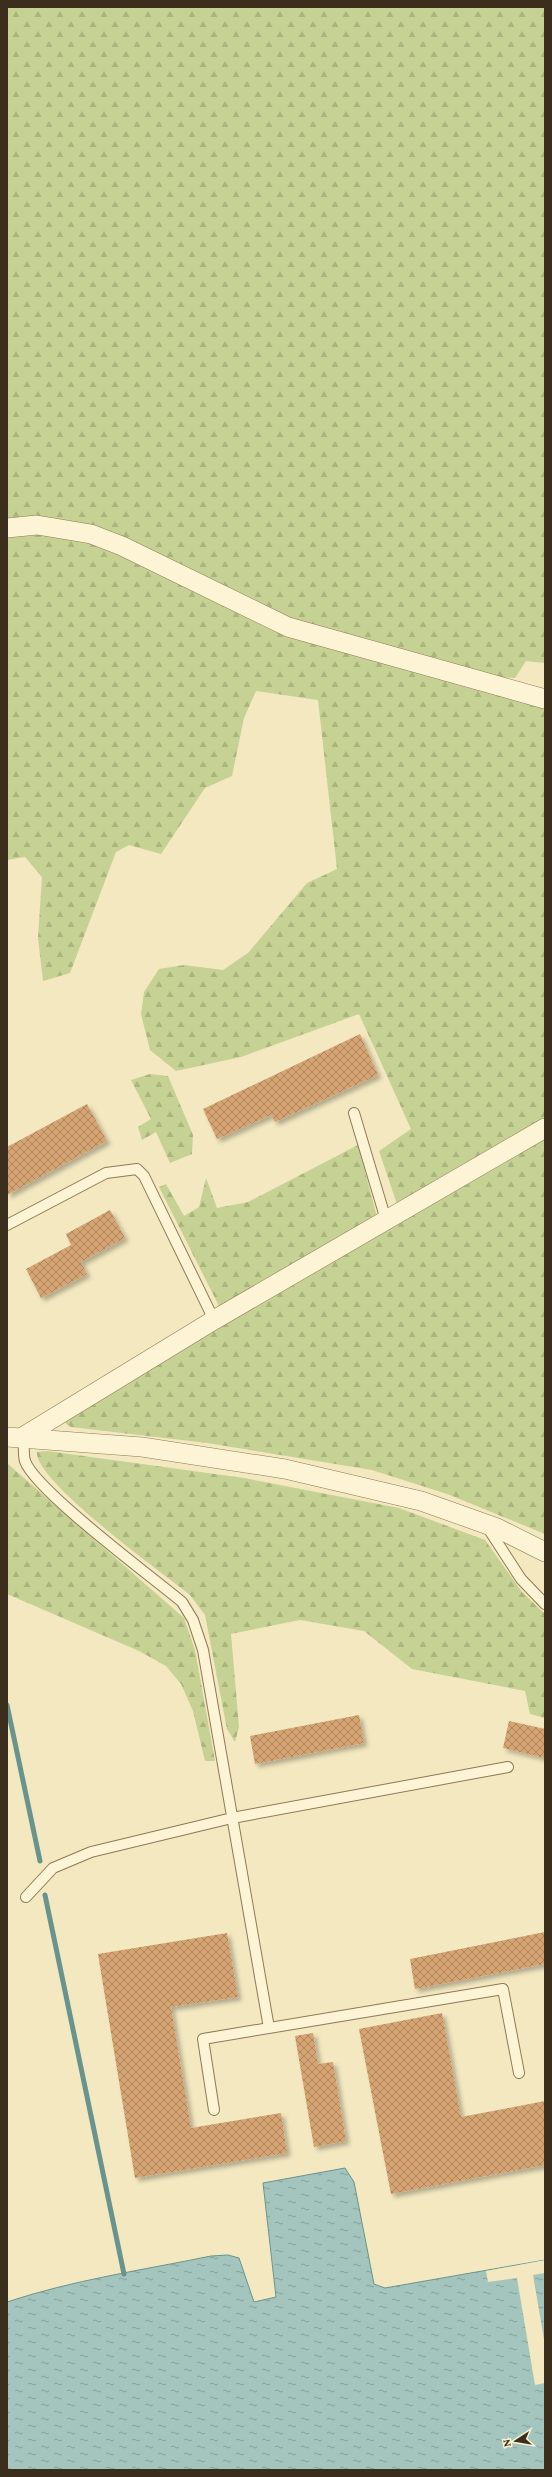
<svg xmlns="http://www.w3.org/2000/svg" width="552" height="2477" font-family="'Crimson Pro',serif">
<defs>
<pattern id="forest-firs" width="22" height="20" patternUnits="userSpaceOnUse"><rect width="22" height="20" fill="#c5d293"/><path d="M5 1l3.5 6h-7zM16 11l3.5 6h-7z" fill="#aab57e"/></pattern>
<pattern id="water-ripples" width="26" height="14" patternUnits="userSpaceOnUse"><rect width="26" height="14" fill="#a3c5be"/><path d="M2 4q2-2 4 0t4 0M15 11q2-2 4 0t4 0" fill="none" stroke="#86a09a"/></pattern>
<pattern id="building-cross-hatch" width="8" height="8" patternUnits="userSpaceOnUse"><rect width="8" height="8" fill="#d5a472"/><path d="M0 0l8 8M0 8l8-8" fill="none" stroke="#ae865d"/></pattern>
<filter id="shadow"><feDropShadow dx="3.5" dy="3.5" stdDeviation="2" flood-color="#0004"/></filter>
</defs>
<rect width="100%" height="100%" fill="#f3e8c0"/>
<path fill="url(#forest-firs)" d="M7,7H545V663L526,661L515,678L497,677L287,619L127,540L7,522Z
M38,533L87,542L122,554L275,632L545,708V1119L397,1204L379,1151L411,1129L359,1014L241,1057L176,1071L150,1050L141,1014L144,992L159,969L184,965L223,970L248,953L307,883L337,869L318,700L256,691L244,718L232,776L205,788L161,854L129,845L116,852L70,973L43,981L38,938L42,877L25,857L7,860V534Z
M150,1074L168,1076L193,1135L192,1154L170,1163L156,1132L142,1140L138,1127L151,1119L131,1080Z
M545,1134V1534L450,1495L372,1470L207,1443L71,1427L66,1424V1419Z
M358,1145L377,1217L220,1308L159,1187L166,1184L184,1216L199,1207L206,1178L217,1208L248,1202Z
M47,1451L244,1478L399,1508L485,1540L522,1592L545,1614V1718L530,1714L525,1691L412,1669L364,1631L300,1620L231,1634L239,1727L235,1742L227,1729L205,1615L190,1595C164,1574 34,1481 37,1452Z
M7,1463L184,1618L195,1650L215,1761H205L193,1711L181,1684L166,1666L139,1651L7,1594Z"/>
<path fill="url(#water-ripples)" stroke="#69948d" d="M345,2168L354,2182L374,2284L385,2288L545,2260V2470H7V2302C73,2280 143,2270 211,2256L228,2255L239,2258L254,2302L276,2297L263,2183Z"/>
<path fill="#f3e8c0" d="M545,2260V2273L533,2275L545,2345V2383L535,2385L517,2278L488,2282L486,2271Z"/>
<g fill="none" stroke-linecap="round" stroke-linejoin="round">
<path stroke="#69948d" stroke-width="5" d="M7,1705L40,1861
M45,1895L124,2274"/>
</g>
<path fill="url(#building-cross-hatch)" filter="url(#shadow)" d="M360,1034L378,1075L275,1122L271,1115L217,1139L203,1109Z
M87,1104L107,1141L7,1195V1147Z
M110,1210L125,1238L81,1262L87,1274L41,1298L26,1269L71,1245L66,1234Z
M359,1715L364,1743L255,1764L250,1736Z
M509,1721L545,1729V1758L503,1748Z
M545,1932V1964L415,1989L410,1959Z
M227,1933L238,1997L171,2007L191,2128L281,2113L287,2153L135,2178L98,1954Z
M442,2013L461,2117L545,2101V2165L391,2194L359,2029Z
M313,2033L318,2064L333,2062L346,2141L314,2147L295,2036Z"/>
<g fill="none" stroke-linecap="round" stroke-linejoin="round">
<g stroke="#8e7956" stroke-width="12">
<path id="service" d="M354,1113L386,1220
M7,1225L106,1173L137,1169L144,1176L214,1320
M24,1436C24,1444 23,1454 25,1461C35,1490 152,1577 182,1602L193,1620L203,1650L269,2028
M486,1525L521,1579L545,1604
M26,1897L53,1868L91,1852L232,1818L508,1767
M214,2110L203,2039L503,1989L519,2073"/>
</g>
<g stroke="#8e7956" stroke-width="20">
<path id="minor" d="M7,528L37,525L91,534L122,546L288,627L545,699
M24,1436L214,1320L545,1128
M7,1437L142,1447L285,1469L421,1501L497,1528L545,1552"/>
</g>
<use href="#service" stroke="#fdf4d5" stroke-width="10"/>
<use href="#minor" stroke="#fdf4d5" stroke-width="19"/>
</g>
<rect width="552" height="2477" fill="none" stroke="#3c2e1c" stroke-width="16"/>
<g transform="translate(516 2441) rotate(258)" stroke="#f9f1d1" stroke-width="3" paint-order="stroke">
<path d="M0-3L7 15L0 10L-7 15Z" fill="#3c2e1c"/>
<text y="-6" font-size="11" font-weight="bold" text-anchor="middle" fill="#3c2e1c">N</text>
</g>
</svg>
